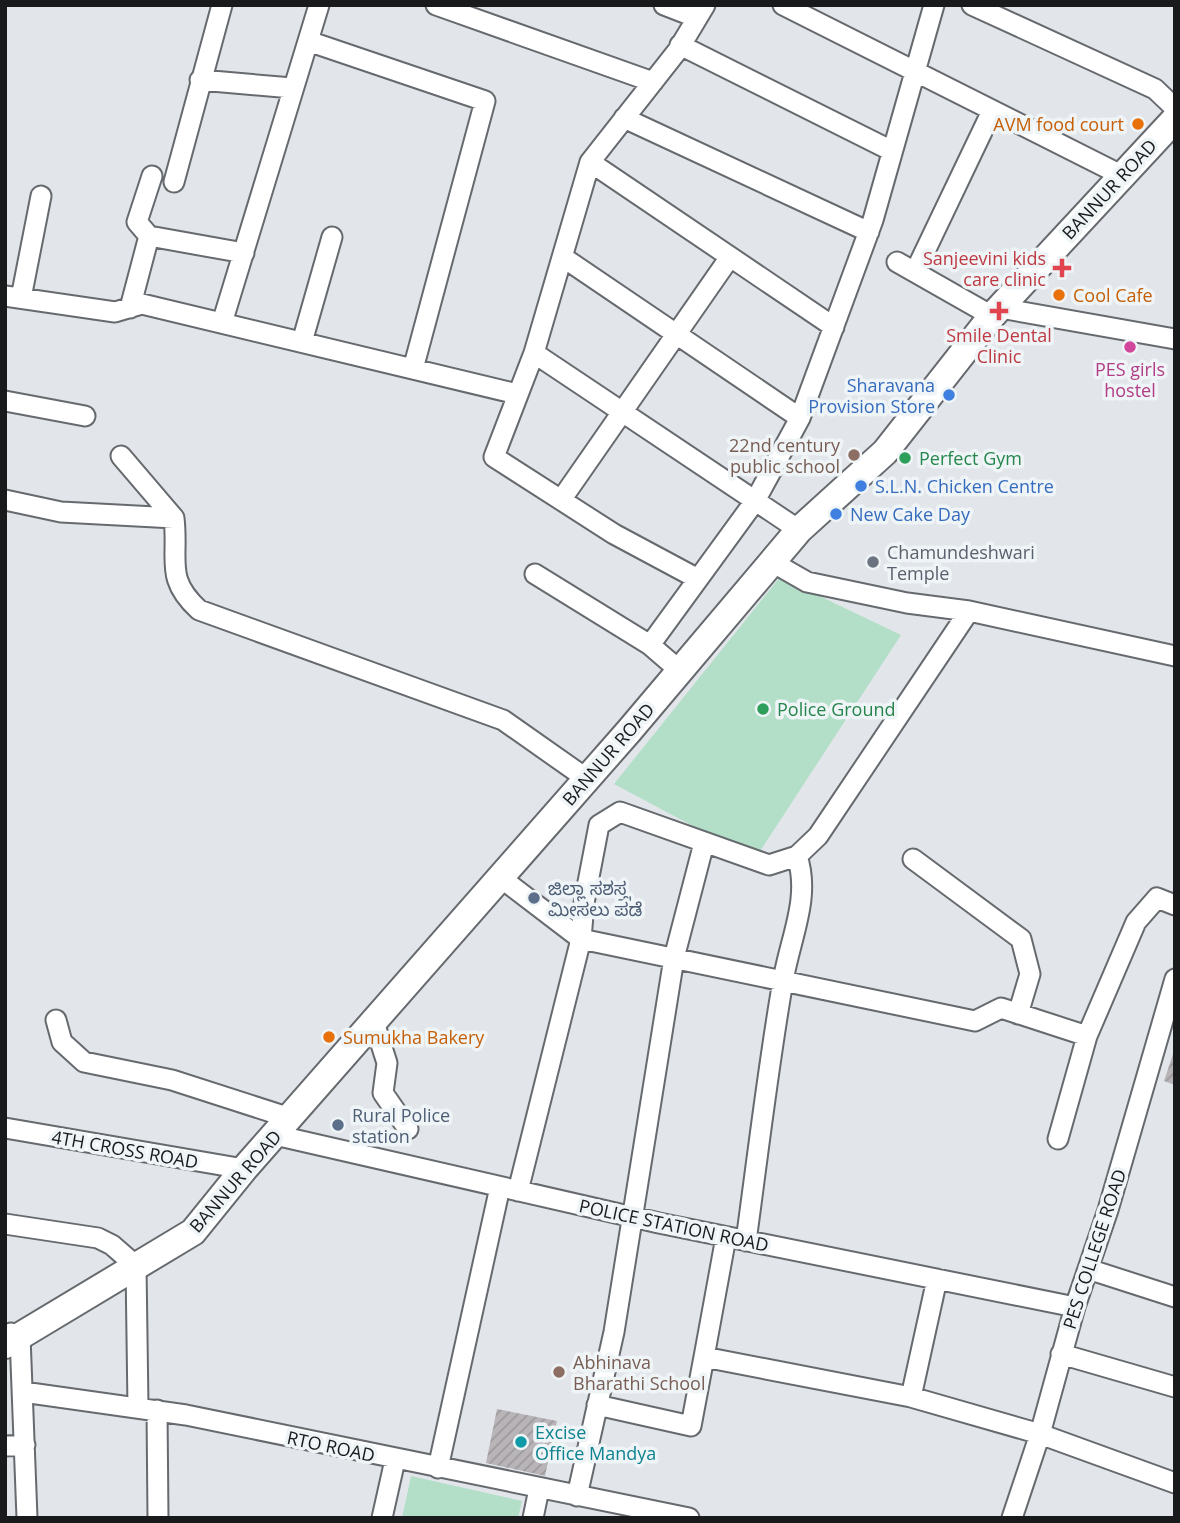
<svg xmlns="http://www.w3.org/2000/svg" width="1180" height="1523" font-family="'Open Sans','Noto Sans Kannada',sans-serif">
<defs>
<pattern id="building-hatch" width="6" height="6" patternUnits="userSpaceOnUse" patternTransform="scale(1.75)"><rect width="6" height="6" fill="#b8b4b8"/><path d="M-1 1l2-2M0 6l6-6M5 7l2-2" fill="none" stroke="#9d9a9e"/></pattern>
</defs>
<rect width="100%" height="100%" fill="#e2e6ea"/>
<path fill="#b3dfc8" d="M780,577L901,635L755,859L614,784Z
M411,1476L522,1501L518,1518H402Z"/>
<path fill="url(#building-hatch)" d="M1174,1051H1175V1085L1164,1081Z
M497,1409L557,1421L545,1476L486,1463Z"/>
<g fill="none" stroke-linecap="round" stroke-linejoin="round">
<g stroke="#666a6e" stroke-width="23">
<path id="minor" d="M436,5L653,82
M664,5L695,17
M783,5L1121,175
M972,5L1155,89L1175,108
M308,41L485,101L413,369
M680,45L890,150
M200,80L292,88
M624,118L869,232
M590,162L834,327
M152,176L137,222L149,236L244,253
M174,182L222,5
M564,258L800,418
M897,262L992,316
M915,272L992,111
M5,296L115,312L142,304L517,394
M21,298L41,196
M130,308L149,236
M1000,308L1175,339
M222,323L319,5
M302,342L332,237
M534,353L799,530
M5,401L85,416
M121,456L174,518C179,560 164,578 199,610L503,720L587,779
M5,500L61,512L174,518
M561,500L730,257
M772,562L807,582L907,603L969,611L1175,656
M535,574L650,645
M698,579L614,534L494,457L534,353L590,162L678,50L705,5
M679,670L650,645L755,501L800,418L873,220L934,5
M913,859L1021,939L1030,974L1018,1014
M501,878L581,939L975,1021L1001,1008L1087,1036
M56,1020L62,1042L84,1062L172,1080L290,1118
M374,1022L387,1063L383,1093L408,1129
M5,1128L244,1169
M275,1135L659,1223L1075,1307
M1058,1139L1087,1036L1136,922L1157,898L1175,905
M518,1191L581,939L584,903L599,825L620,812L769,865L797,856L818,836L969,611
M5,1224L98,1238L112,1245L136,1266L138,1407
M746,1241C758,1154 768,1067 783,981C790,938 811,898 797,856
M1088,1269L1175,1297
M11,1333L20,1336L27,1518
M1061,1354L1175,1387
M704,1357L726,1237
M23,1392L186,1415L689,1518
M911,1397L937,1279
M597,1405L691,1426L704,1357L911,1397L1040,1434L1175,1483
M157,1410L158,1518
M5,1446L25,1445
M438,1468L500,1187
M577,1496L614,1332L674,958L704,843
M382,1518L395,1460
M533,1518L539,1489
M1012,1518L1040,1434L1075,1307L1108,1210L1175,979"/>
</g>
<g stroke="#666a6e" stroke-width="30">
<path id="major" d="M5,1345L193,1232L244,1169L629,731L799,530L885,452L992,316L1175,119"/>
</g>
<use href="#minor" stroke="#fff" stroke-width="19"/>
<use href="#major" stroke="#fff" stroke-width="26"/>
</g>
<g fill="#e8710a" stroke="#eff4f7" stroke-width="2.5">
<circle cx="1138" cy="124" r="7"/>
<circle cx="1059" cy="295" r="7"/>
<circle cx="329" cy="1037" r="7"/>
</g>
<g fill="#e0444e" stroke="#eff4f7" stroke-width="2.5">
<path d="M1058.5 257.5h7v7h7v7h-7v7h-7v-7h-7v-7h7z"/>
<path d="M995.5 300.5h7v7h7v7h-7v7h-7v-7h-7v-7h7z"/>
</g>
<circle fill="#d1479c" stroke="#eff4f7" stroke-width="2.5" cx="1130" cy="347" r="7"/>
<g fill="#3f7fe0" stroke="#eff4f7" stroke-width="2.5">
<circle cx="949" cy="395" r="7"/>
<circle cx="861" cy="486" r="7"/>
<circle cx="836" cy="514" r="7"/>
</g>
<g fill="#8d6e63" stroke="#eff4f7" stroke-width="2.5">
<circle cx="854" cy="455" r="7"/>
<circle cx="559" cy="1372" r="7"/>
</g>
<g fill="#2e9e5b" stroke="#eff4f7" stroke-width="2.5">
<circle cx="905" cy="458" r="7"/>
<circle cx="763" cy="709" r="7"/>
</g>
<circle fill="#6b7280" stroke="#eff4f7" stroke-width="2.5" cx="873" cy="562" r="7"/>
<g fill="#5c6f8a" stroke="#eff4f7" stroke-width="2.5">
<circle cx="534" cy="898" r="7"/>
<circle cx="338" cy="1125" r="7"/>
</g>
<circle fill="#0f9aa8" stroke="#eff4f7" stroke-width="2.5" cx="521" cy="1442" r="7"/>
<g text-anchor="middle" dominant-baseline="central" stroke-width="7" stroke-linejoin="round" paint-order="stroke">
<g font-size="18" fill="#c56008" stroke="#eff4f7" text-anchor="start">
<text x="1124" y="124" text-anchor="end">AVM food court</text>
<text x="1073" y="295">Cool Cafe</text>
<text x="343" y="1037">Sumukha Bakery</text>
</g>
<g font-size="18" fill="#181a1b" stroke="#eff4f7">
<text transform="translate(1109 189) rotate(-47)">BANNUR ROAD</text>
<text transform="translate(608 754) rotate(-49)">BANNUR ROAD</text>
<text transform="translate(125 1149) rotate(10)">4TH CROSS ROAD</text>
<text transform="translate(235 1181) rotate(-49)">BANNUR ROAD</text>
<text transform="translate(674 1225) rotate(12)">POLICE STATION ROAD</text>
<text transform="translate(1094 1249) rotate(-72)">PES COLLEGE ROAD</text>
<text transform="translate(331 1446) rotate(12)">RTO ROAD</text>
</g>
<g font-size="18" fill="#be3a42" stroke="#eff4f7" text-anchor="end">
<text x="1046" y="258">Sanjeevini kids<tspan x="1046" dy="21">care clinic</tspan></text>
<text x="999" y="335" text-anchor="middle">Smile Dental<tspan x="999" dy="21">Clinic</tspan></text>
</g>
<g font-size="18" fill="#b23c85" stroke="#eff4f7">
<text x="1130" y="369">PES girls<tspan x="1130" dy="21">hostel</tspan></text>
</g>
<g font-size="18" fill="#366cbe" stroke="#eff4f7" text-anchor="start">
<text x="935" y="385" text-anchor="end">Sharavana<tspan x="935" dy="21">Provision Store</tspan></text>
<text x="875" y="486">S.L.N. Chicken Centre</text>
<text x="850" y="514">New Cake Day</text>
</g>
<g font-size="18" fill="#785e54" stroke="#eff4f7" text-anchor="end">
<text x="840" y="445">22nd century<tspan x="840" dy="21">public school</tspan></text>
<text x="573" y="1362" text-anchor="start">Abhinava<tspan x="573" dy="21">Bharathi School</tspan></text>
</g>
<g font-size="18" fill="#27864d" stroke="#eff4f7" text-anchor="start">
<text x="919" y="458">Perfect Gym</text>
<text x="777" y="709">Police Ground</text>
</g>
<g font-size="18" fill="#5b616d" stroke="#eff4f7" text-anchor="start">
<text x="887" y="552">Chamundeshwari<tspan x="887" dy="21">Temple</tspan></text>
</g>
<g font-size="18" fill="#4e5e75" stroke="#eff4f7" text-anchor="start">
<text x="548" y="888">ಜಿಲ್ಲಾ ಸಶಸ್ತ್ರ<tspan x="548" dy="21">ಮೀಸಲು ಪಡೆ</tspan></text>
<text x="352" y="1115">Rural Police<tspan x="352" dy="21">station</tspan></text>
</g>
<g font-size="18" fill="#0d838f" stroke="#eff4f7" text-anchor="start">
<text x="535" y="1432">Excise<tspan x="535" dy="21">Office Mandya</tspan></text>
</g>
</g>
<rect width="1180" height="1523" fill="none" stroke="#181a1b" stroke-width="14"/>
</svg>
